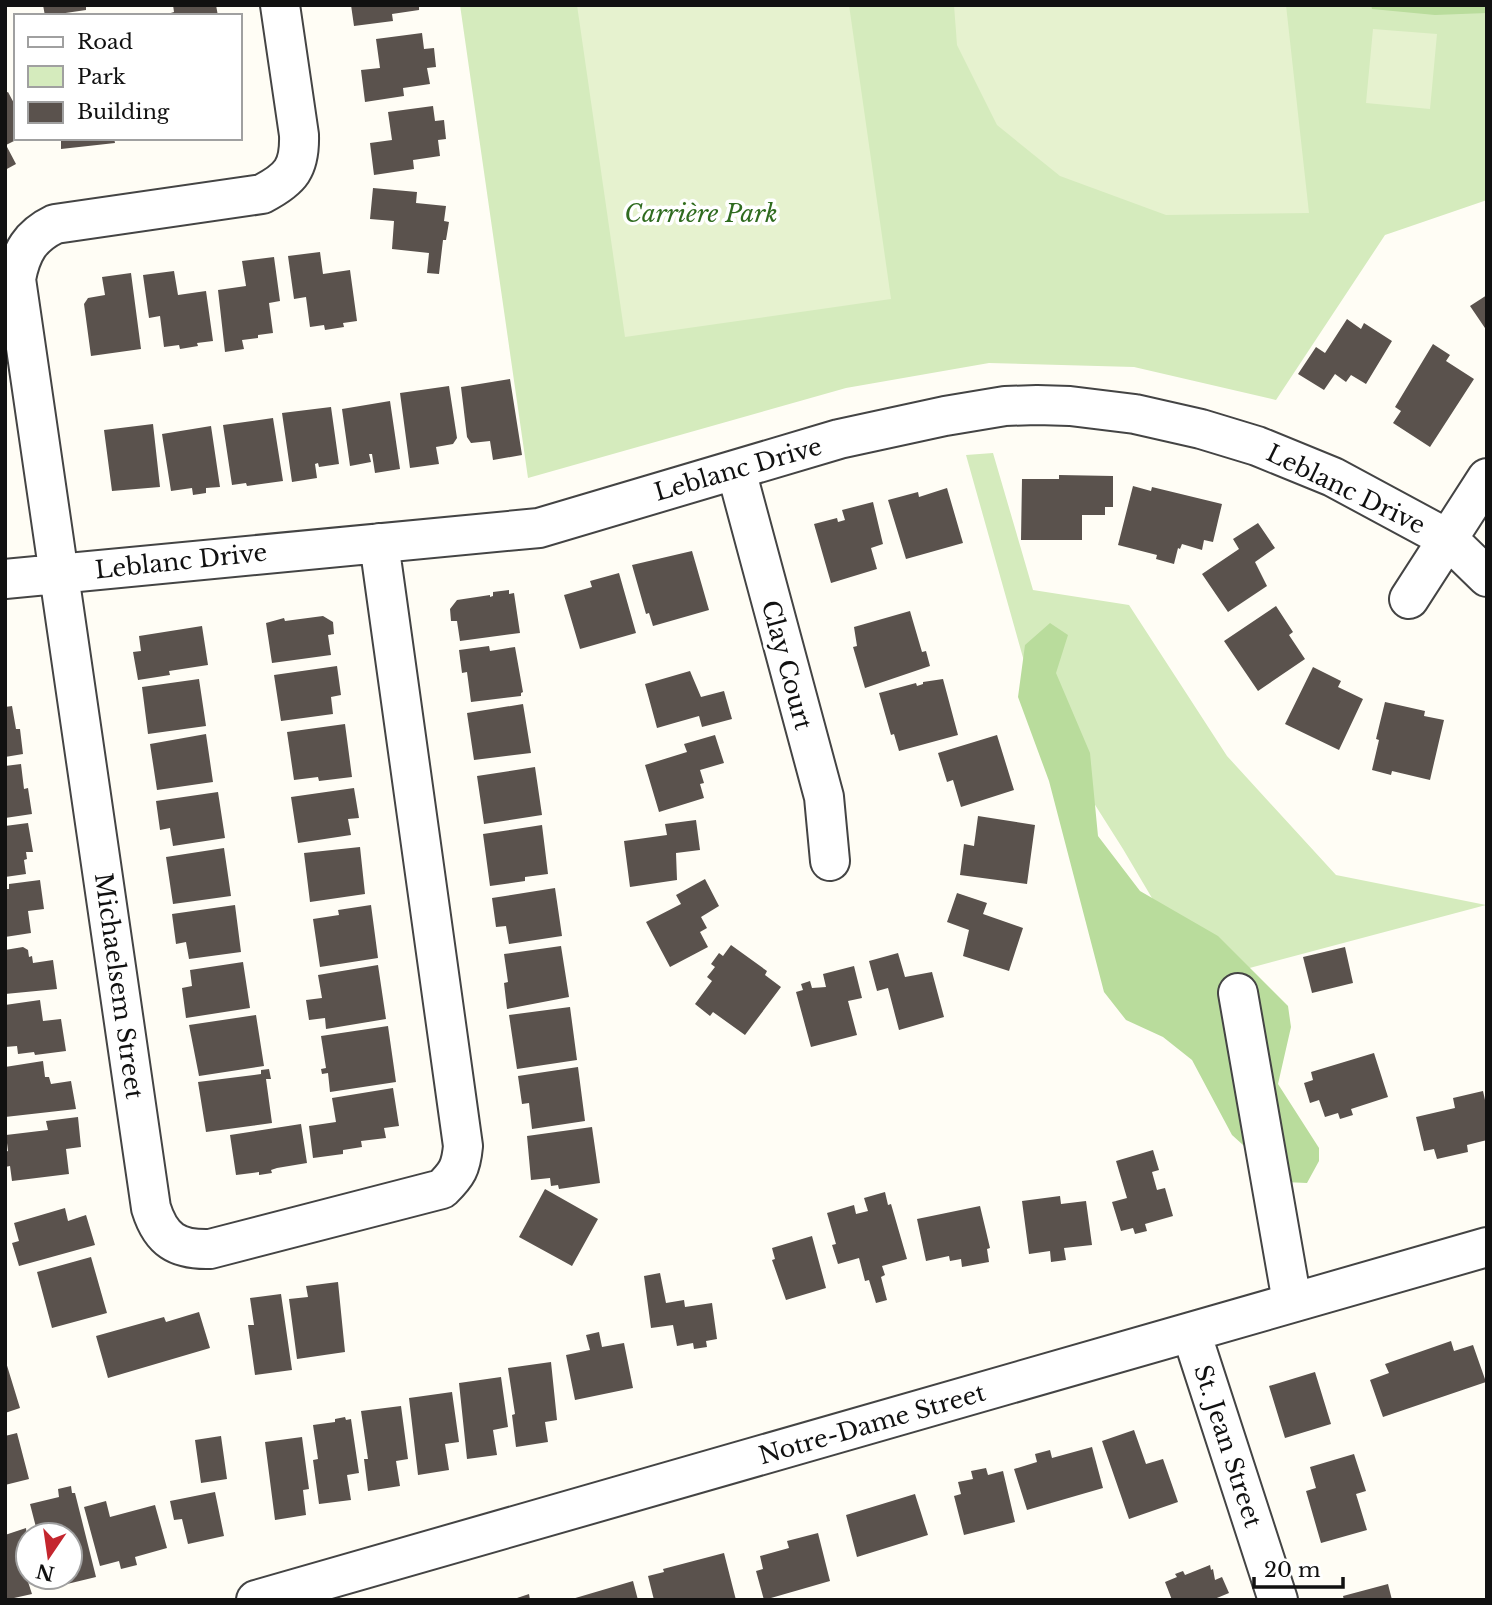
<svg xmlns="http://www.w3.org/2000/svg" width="1492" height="1605" font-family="'Libre Baskerville',serif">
<rect width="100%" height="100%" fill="#fffdf5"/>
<path fill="#d5ebbd" d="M460,5H1487V200L1385,235L1276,400L1134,367L989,363L846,388L528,478Z
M993,453L1033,590L1129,605L1227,756L1336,875L1486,905L1201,981L1123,849L1040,718L966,455Z"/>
<path fill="#b9dc9c" d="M1371,5H1487V13L1435,15L1372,9Z
M1050,623L1068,635L1056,673L1090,753L1098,836L1140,891L1218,936L1288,1006L1291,1027L1278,1084L1319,1148V1161L1307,1183L1284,1182L1232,1135L1192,1060L1163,1037L1126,1020L1104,992L1049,781L1018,697L1025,645Z"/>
<path fill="#e6f2cf" d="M577,5H849L891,299L625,337Z
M954,5H1286L1309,213L1166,215L1060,176L997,125L957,45Z
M1373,29L1437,34L1430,109L1366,103Z"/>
<path fill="#5a524d" d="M43,5H86V10L45,16Z
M173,5H216L218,16H161L174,12Z
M351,5H419V10L392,14L393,21L354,26Z
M422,33L424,49L434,48L436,67L427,68L430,84L403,88L404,96L365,102L361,70L380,68L376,39Z
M8,92L16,107V140L6,145L16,164L5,170V93Z
M433,106L435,121L444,120L446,139L438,140L440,156L413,160L414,169L374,175L370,143L392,140L388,112Z
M61,138H114L115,143L61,149Z
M373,188L417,192L416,203L446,206L444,221L449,222L446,240H443L439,274L427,273L429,253L392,249L394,221L370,219Z
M320,252L323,274L350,270L357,321L343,323L344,327L325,330L324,325L310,327L306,297L294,299L288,256Z
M274,257L280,301L269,303L273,333L258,335V338L242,340L244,349L225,352L218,290L246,286L242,261Z
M174,271L178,295L206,291L213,341L197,343L198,346L180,349L179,345L164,347L160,316L149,318L143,275Z
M131,273L141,349L91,356L84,304L88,298L105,295L102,277Z
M1487,295V331L1470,306Z
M1347,319L1361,329L1364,323L1392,341L1366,384L1351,375L1346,382L1335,374L1324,390L1298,374L1316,347L1325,353Z
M1433,344L1450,355L1446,361L1474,379L1430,447L1393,423L1401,411L1395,407Z
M510,379L522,455L493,460L490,441L471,443L467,437L461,387Z
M449,386L457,438L453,444L436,447L439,464L410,468L400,393Z
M390,401L400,469L375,473L372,454H369L371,462L350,466L342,409Z
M331,407L339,464L319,467L318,463L315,464L317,478L292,482L282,413Z
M273,418L283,481L247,486L246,483L232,485L223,425Z
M153,424L160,487L112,491L104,430Z
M211,426L220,487L206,488V493L193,495L192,488L171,491L162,434Z
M1059,475L1113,476V507H1105V515H1082V540H1021L1022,479H1059Z
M1133,486L1151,491L1152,487L1222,504L1213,542L1204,540L1202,550L1182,544L1180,549L1178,548L1174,564L1156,559L1157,555L1118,545Z
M947,488L963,543L906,559L888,500L918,492L919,497Z
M873,502L883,544L871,548L877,569L831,583L814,524L837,518L838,522L845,520L842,510Z
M1258,523L1275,548L1255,562L1267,586L1228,612L1202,574L1239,549L1233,539Z
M692,551L709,610L653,626L649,613L646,614L632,565Z
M619,573L636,633L580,649L564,595L592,587L590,581Z
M509,590V594L514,593L520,633L460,641L457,621H451L450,609L457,600L490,595V597L493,596V592Z
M1276,606L1293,632L1289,635L1305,659L1258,691L1224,641Z
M910,611L922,652L926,651L930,666L865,688L853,647L857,646L854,627Z
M323,616L333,622L334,634L328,635L331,655L272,663L266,623L284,618L285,621Z
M202,626L208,665L169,671L170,675L138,680L133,652L141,651L139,636Z
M489,646L490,651L515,647L523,692L521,693V696L471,702L467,672L462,673L459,650Z
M337,666L341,695L331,697L333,714L281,721L274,675Z
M1313,667L1341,681L1338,687L1363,699L1339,750L1285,724Z
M690,671L701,697L724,691L732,719L702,727L699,716L657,728L645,684Z
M199,679L206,726L148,734L142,687Z
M943,679L958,735L899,751L894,734L891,735L879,693L916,683L917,686L923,684V682Z
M1385,702L1425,711L1424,716L1444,720L1430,780L1392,771L1391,775L1372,770L1379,740L1376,739Z
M523,704L531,753L474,760L467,713Z
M12,706L16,729H20L23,754L5,757V707Z
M345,724L352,777L319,781L318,777L294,780L287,732Z
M206,734L213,782L157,790L150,744Z
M715,735L724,763L700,770L704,783L700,784L704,798L659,812L645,765L687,752L684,744Z
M997,735L1014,790L961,807L953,780L947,782L938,753Z
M21,764L24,789L28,788L32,814L5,818V766Z
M535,767L542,815L484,824L477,776Z
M354,788L359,818L348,819L351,835L298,843L291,797Z
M218,792L225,838L173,846L170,828L160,830L156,801Z
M978,816L1035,825L1027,884L960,875L964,844L974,846Z
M696,820L700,850L676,853L677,880L630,887L624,841L667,835L665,824Z
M28,823L33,852H26L27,859L24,860L26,874L5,877V826Z
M542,825L548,874L525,877V881L490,886L483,834Z
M360,847L365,894L310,902L304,853Z
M224,848L231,896L173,904L166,857Z
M705,879L719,906L701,917L707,928L700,932L708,947L670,967L646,922L681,904L676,895Z
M40,880L44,909L28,911L31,933L5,937V889H9V884Z
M555,888L562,936L509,944L506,926L496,927L492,898Z
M957,893L987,903L983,914L1023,928L1009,971L963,956L969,930L947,922Z
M235,905L241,952L189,959L186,942L176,944L172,914Z
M371,905L378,958L320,967L313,919L339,915L338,910Z
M731,945L767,971L765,975L781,987L745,1035L713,1012L710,1016L695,1004L712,981L707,977L715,967L711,964L719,953L723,956Z
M561,946L569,997L507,1009L504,983L508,982L504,954Z
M23,947L28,950L29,957L32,956L33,963L53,960L57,989L5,994V950Z
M1345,947L1353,983L1312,993L1303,957Z
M898,953L905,977L932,972L944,1017L899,1030L888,988L877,991L869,961Z
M243,962L250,1008L186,1018L182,988L192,986L190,970Z
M378,965L386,1019L326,1029L325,1018L309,1020L306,1000L322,998L318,975Z
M854,966L862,998L848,1001L857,1035L811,1047L796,992L803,990L801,984L810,981L812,988L826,987L823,974Z
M40,1000L43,1021L61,1019L66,1051L35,1055L34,1052L18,1054L17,1046L5,1047V1005Z
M570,1007L577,1060L517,1069L509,1015Z
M256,1015L264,1066L199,1076L189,1025Z
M388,1026L396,1082L330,1092L328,1073L322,1074L321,1069L326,1068L321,1036Z
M1374,1053L1388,1097L1351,1109L1353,1115L1340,1119L1338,1113L1325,1117L1319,1100L1310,1103L1304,1083L1313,1080L1311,1072Z
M43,1061L45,1077H49L51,1084L71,1081L76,1109L5,1117V1067Z
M578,1067L585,1121L532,1129L529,1103L522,1104L518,1076Z
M269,1069L271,1079H266L272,1123L206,1132L198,1082L261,1074V1070Z
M393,1088L399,1126L384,1128L386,1138L361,1141L362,1147L343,1150V1154L313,1158L309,1126L336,1122L332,1098Z
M1483,1091L1487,1109V1140L1467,1145L1468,1152L1437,1159L1434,1149L1424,1151L1416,1117L1455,1108L1453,1098Z
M78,1117L81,1147L66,1149L69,1174L12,1181L10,1166L5,1167V1152L8,1151L6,1135L48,1130L46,1121Z
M301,1124L307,1163L277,1168L271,1170L272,1173L259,1175V1172L236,1175L230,1135Z
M592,1127L600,1183L559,1189L558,1185L551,1186L550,1178L531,1180L527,1136Z
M1153,1150L1159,1170L1152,1172L1157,1190L1165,1188L1173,1216L1145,1224L1147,1231L1135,1234L1133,1228L1121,1231L1112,1202L1127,1198L1116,1161Z
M545,1189L598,1219L572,1266L519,1237Z
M885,1192L888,1205L891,1204L907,1259L882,1266L885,1275L881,1277L887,1300L876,1303L869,1280L865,1281L859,1258L838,1264L832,1245L836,1244L827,1213L854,1205L856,1214L868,1211L864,1198Z
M1060,1196L1061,1204L1086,1201L1092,1245L1064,1248L1066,1260L1051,1262L1050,1251L1029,1254L1022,1201Z
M980,1206L990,1248L987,1249L989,1262L962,1267L961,1259L950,1261L949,1256L926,1261L917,1219Z
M65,1208L68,1221L86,1215L95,1245L19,1266L12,1243L19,1241L14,1223Z
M812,1236L826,1288L786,1300L772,1260L775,1259L772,1248Z
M91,1257L107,1313L52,1328L37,1272Z
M660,1273L666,1303L684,1300L685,1307L712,1303L717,1339L706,1341L707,1347L694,1349L693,1343L677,1346L673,1325L651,1328L644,1276Z
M338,1282L345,1352L297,1359L289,1299L308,1297L306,1286Z
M281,1294L292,1370L255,1375L248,1325H254L250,1298Z
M199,1312L210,1348L108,1378L96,1336L164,1317L166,1322Z
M599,1332L602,1347L624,1343L633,1388L575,1400L566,1355L590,1350L586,1335Z
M1451,1341L1454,1351L1473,1345L1486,1382L1383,1417L1370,1380L1389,1373L1385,1364Z
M5,1359L20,1408L5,1413Z
M551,1362L557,1420L545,1422L548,1442L516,1447L512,1415L515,1414L508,1368Z
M1315,1372L1331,1424L1285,1438L1269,1386Z
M501,1377L508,1427L493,1430L497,1455L467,1459L459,1383Z
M452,1392L459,1442L445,1444L449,1470L418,1475L409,1398Z
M401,1406L408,1459L396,1461L400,1486L368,1491L364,1459H368L361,1411Z
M345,1417L346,1420L351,1419L359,1473L347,1475L351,1500L319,1504L313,1460L318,1459L313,1425L335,1422V1419Z
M1134,1430L1146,1464L1163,1459L1178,1502L1129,1519L1102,1441Z
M17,1433L29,1479L5,1485V1436Z
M221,1436L227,1479L201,1483L195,1440Z
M302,1437L309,1489L303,1490L306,1515L275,1520L265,1442Z
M1092,1447L1103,1488L1027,1510L1014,1469L1037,1462L1035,1454L1050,1450L1052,1458Z
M1354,1454L1366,1491L1356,1494L1367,1530L1321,1543L1306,1491L1316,1488L1310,1467Z
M986,1468L988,1475L1003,1471L1015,1522L964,1535L954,1496L961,1494L958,1482L973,1479L971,1471Z
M71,1486L72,1493H75L96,1577L63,1585L61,1577H70V1535H38L30,1504L59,1497L58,1489Z
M215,1492L224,1536L188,1544L182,1519L174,1520L170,1501Z
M915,1494L928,1535L857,1557L846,1515Z
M106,1501L110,1517L155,1505L167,1548L135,1557L137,1565L121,1569L119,1561L100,1566L84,1507Z
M26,1528L28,1551L19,1554L32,1594L5,1600V1535Z
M818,1533L830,1581L764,1600L756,1571L763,1569L760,1556L789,1548L787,1541Z
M724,1553L736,1600H654L648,1576L664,1572L663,1569Z
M1210,1565L1211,1570L1213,1569L1215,1580L1222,1577L1229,1593L1212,1600H1172L1165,1582L1177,1577L1175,1574L1183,1571L1185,1575Z
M633,1581L638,1600H572V1599Z
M1388,1584L1392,1600H1344L1343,1596Z
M529,1594L530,1600H514V1599Z"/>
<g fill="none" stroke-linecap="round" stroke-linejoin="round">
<g stroke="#444" stroke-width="42">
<path id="minor" d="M280,5L299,135C300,168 291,179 262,194L55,224C30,236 21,252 16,279L151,1208C161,1240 177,1250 210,1249L442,1189C457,1174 461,1168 463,1146L379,543
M736,470L824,797L830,861
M5,579L539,528L839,439L945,416L1005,406L1037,405L1070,406L1135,414L1201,429L1257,446L1333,477L1448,539L1487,577
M1409,599L1487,478
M1238,993L1292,1302
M1191,1332L1278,1600
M256,1600L1487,1247"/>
</g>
<use href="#minor" stroke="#fff" stroke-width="38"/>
</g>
<g text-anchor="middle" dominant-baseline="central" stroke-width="7" stroke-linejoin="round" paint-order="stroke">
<g font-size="24" font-style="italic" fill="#2f6b1f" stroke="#fff">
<text x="701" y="213">Carrière Park</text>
</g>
<g font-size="24" fill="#111" stroke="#fff">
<text transform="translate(738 469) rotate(-16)">Leblanc Drive</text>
<text transform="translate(1346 489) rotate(26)">Leblanc Drive</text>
<text transform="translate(181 561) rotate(-6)">Leblanc Drive</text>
<text transform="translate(787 665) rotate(75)">Clay Court</text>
<text transform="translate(119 986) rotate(82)">Michaelsem Street</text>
<text transform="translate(872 1424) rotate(-16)">Notre-Dame Street</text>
<text transform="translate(1228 1446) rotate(72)">St. Jean Street</text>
</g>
</g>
<rect width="1492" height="1605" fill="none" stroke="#111111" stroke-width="14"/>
<rect x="14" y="14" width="228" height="126" fill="#ffffff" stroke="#a0a0a0" stroke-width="2"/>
<rect x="28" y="37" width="35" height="10" fill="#ffffff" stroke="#a0a0a0" stroke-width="2"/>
<text x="77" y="49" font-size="21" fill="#111111">Road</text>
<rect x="28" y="66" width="35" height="21" fill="#d5ebbd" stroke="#a0a0a0" stroke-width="2"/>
<text x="77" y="84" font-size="21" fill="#111111">Park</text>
<rect x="28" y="102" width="35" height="21" fill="#5a524d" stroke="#a0a0a0" stroke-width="2"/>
<text x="77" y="119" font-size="21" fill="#111111">Building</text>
<g transform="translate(49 1556) rotate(193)"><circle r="33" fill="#ffffff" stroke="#a0a0a0" stroke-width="2"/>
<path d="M0-5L12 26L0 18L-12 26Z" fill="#c4262e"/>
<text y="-10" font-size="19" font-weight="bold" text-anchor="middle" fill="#111111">N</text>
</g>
<path d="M1254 1577v10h89v-10" fill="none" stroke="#111111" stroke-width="3.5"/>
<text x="1264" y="1577" font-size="21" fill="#111111" stroke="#ffffff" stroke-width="5" paint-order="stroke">20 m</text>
</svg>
